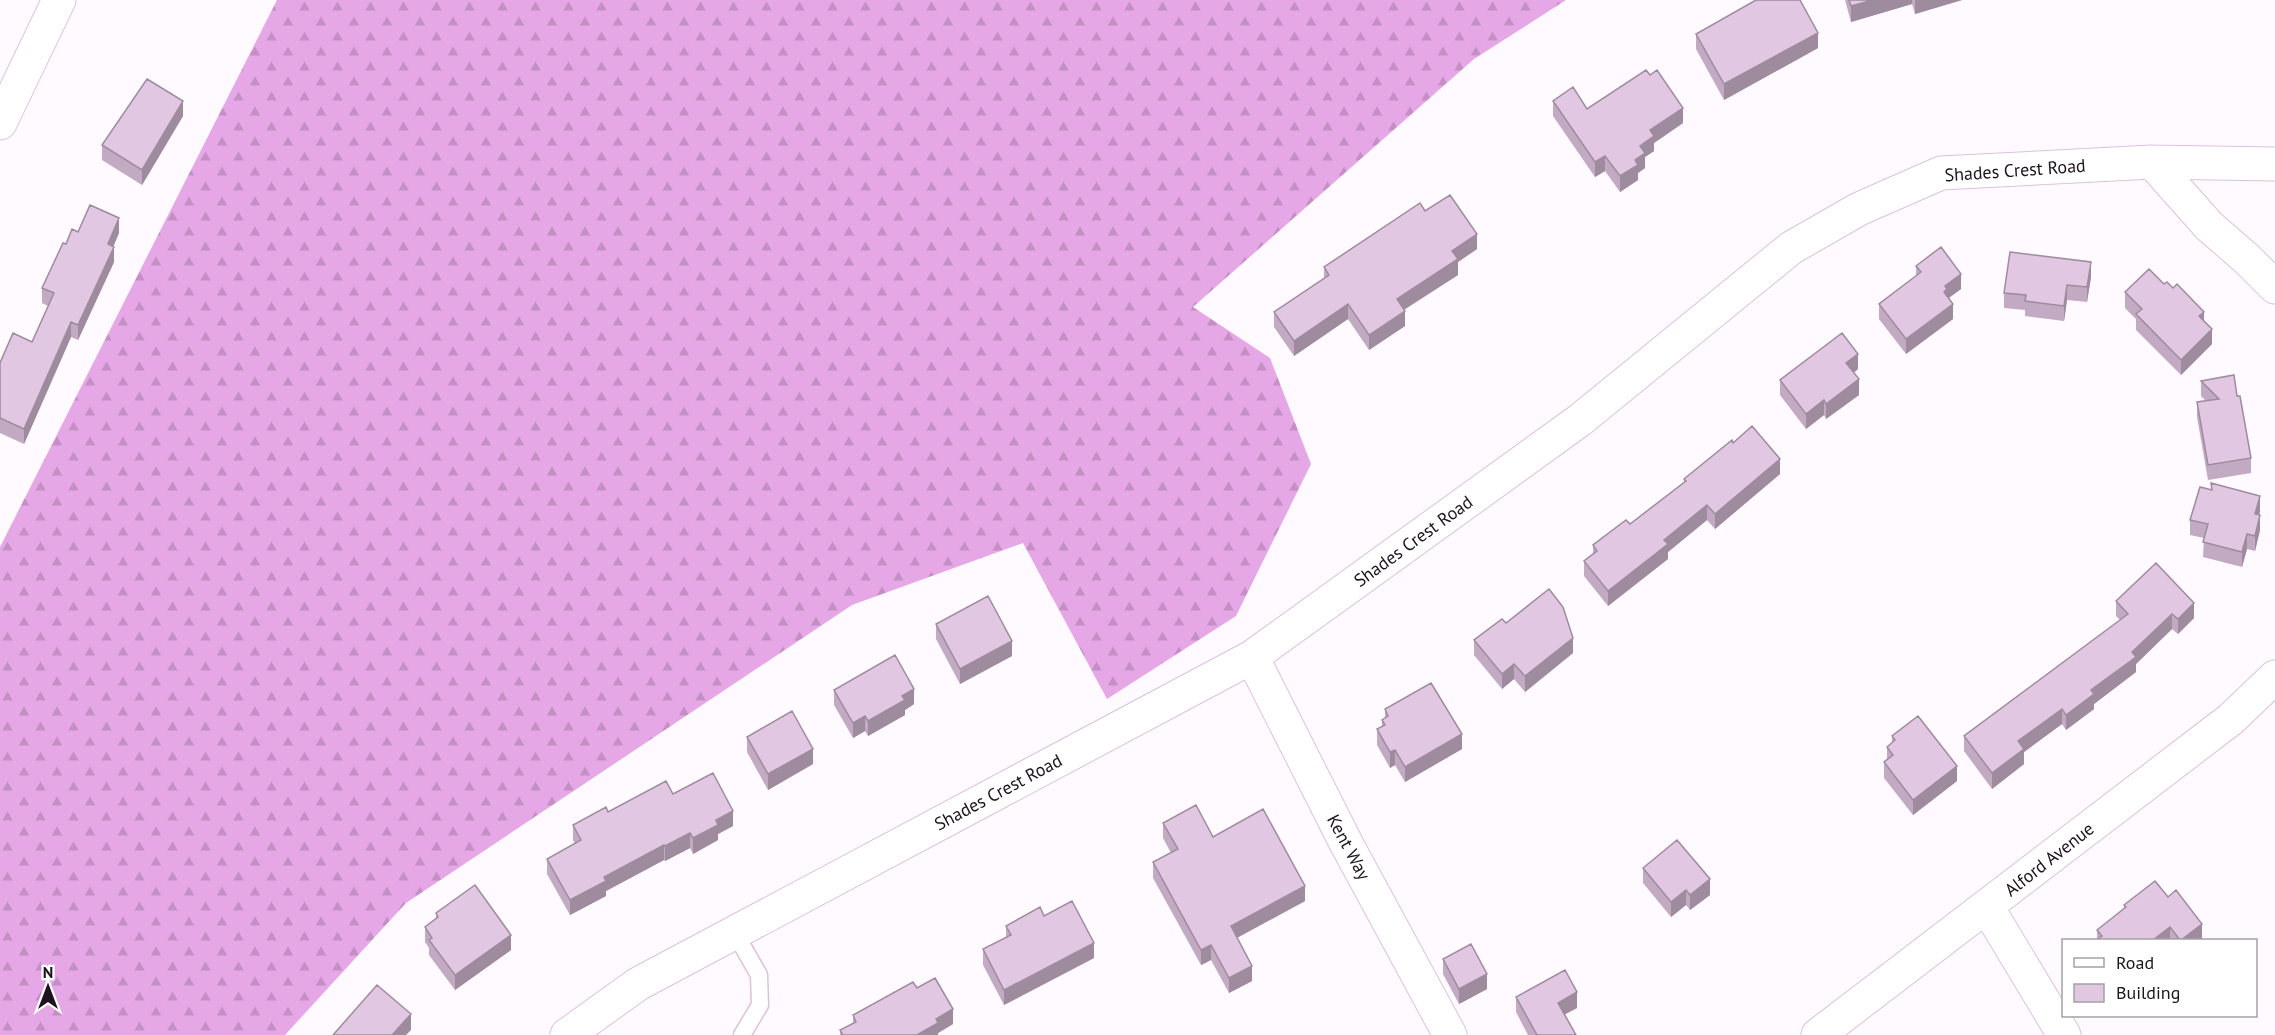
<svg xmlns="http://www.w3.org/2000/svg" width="2275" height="1035" font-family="'PT Sans',sans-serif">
<defs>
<pattern id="forest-firs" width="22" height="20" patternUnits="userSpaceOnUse" patternTransform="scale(1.5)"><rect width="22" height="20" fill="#e5a7e6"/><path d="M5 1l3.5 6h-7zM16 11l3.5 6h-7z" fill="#c48fc5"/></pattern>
</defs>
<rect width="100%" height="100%" fill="#fffaff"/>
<path fill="url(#forest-firs)" d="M277,0H1566L1474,59L1193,307L1270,358L1311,464L1236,616L1107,699L1023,543L852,605L406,903L285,1035H0V547Z"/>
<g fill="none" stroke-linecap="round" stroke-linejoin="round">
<g stroke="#dcc2dc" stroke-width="19">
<path id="service" d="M735,933L759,975L760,1005L742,1035"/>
</g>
<g stroke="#dcc2dc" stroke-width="35">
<path id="minor" d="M0,123L59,0
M2152,162L2209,226L2247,259L2275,287
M1252,657L1346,843L1450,1035
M1987,907L2064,1035
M567,1035L638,984L1252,657L1580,420L1791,248L1859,209L1941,173L2152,162L2275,164"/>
</g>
<g stroke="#dcc2dc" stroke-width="35">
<path id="tertiary" d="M1818,1035L2231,719L2275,677"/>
</g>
<use href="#service" stroke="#fff" stroke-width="16"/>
<use href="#minor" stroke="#fff" stroke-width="33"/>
<use href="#tertiary" stroke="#fff" stroke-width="33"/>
</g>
<path fill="#c2abc2" d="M1845,0H1962L1915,14L1912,4L1851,22Z
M1696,34L1818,48L1724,100L1696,49Z
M1553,101L1587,109L1683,123L1654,143V151L1645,157V168L1638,173V180L1620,192L1605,171L1595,177L1553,116Z
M183,116L142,185L102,160V145Z
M1425,211L1477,249L1458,262V275L1404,310L1405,326L1369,350L1348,319L1294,356L1274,327V312L1324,278V267Z
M78,232L119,233L113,247L114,262L78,340L71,337L24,444L0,433V363L32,342L48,306L42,303V288Z
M1916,266L1961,289L1949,298L1953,319L1906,354L1879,319V304L1916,276Z
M2091,277L2087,302L2067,300L2064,321L2025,316V310L2004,308V293Z
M2164,284L2204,321L2212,344L2181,375L2136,330V319L2125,308V292Z
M1858,369L1854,373L1859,395L1826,419L1824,415L1806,429L1780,395V380Z
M2201,381L2237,396L2251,458V473L2208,480L2197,417V402L2206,401L2201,396Z
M1733,443L1780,474L1715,529L1707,520L1668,552V559L1608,606L1584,576V561L1593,554V545L1630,524L1684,482V479Z
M2211,483L2260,511L2259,515L2260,530L2255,551L2247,549L2242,567L2203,557L2204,538L2190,535V520L2211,490Z
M2116,601L2194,618L2178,634L2172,629L2136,664V672L2094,704V709L2066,730L2062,724L2024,752V764L1992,789L1964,751V736L2120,620L2116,616Z
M1506,623L1573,653L1525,692L1514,679L1502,689L1474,655V640Z
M936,624L1012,656L960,684L936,639Z
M834,690L914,704L905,710V715L868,736L865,731L853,738L834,705Z
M1385,709L1462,749L1405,782L1395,765L1390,768L1377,745V729L1382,727V720L1385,718Z
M1892,736L1957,781L1913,815L1884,778V762L1887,760V747L1892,743Z
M747,737L813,764L768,790L747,752Z
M673,794L733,826L718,834V840L693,854L690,848L665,861L664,860L606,891V896L570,915L547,874V859L575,844L573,840V825L608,812Z
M1163,823L1213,837L1305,901L1237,938L1252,981L1229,993L1211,960L1201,965L1153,878V862L1171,853L1163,838Z
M1643,868L1710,895L1690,910L1686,905L1671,917L1643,883Z
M2168,897L2202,939L2200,940H2096L2097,939V930L2124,909V905Z
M436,913L511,950L455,990L429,955V948L425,942V927L436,919Z
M1044,916L1094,958L1004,1005L983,965V949L1006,938V926Z
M1443,959L1487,989L1459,1004L1443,974Z
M917,988L953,1024L938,1033V1035H840V1030L853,1023V1015Z
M1516,997L1577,1008L1565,1014L1576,1035H1528L1516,1012Z"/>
<path fill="#9e8b9e" d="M1873,0H1912V4L1851,22V6Z
M1915,0H1962L1915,14Z
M1818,33V48L1724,100V84Z
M183,101V116L142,185V170Z
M1683,108V123L1654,143V151L1645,157V168L1638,173V180L1620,192V176L1635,160L1640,146L1650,130Z
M1605,156V171L1595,177V162Z
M119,218V233L108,259V244Z
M1477,234V249L1458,262V275L1397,314V299L1452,251Z
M114,247V262L78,340V325Z
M2091,262V277L2087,302V287Z
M1961,274V289L1947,299L1944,292L1945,286Z
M2067,285V300L2064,321V306Z
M1348,304V319L1294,356V341Z
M1953,304V319L1906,354V339Z
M1405,311V326L1369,350V335Z
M2204,312V327L2199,316Z
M71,322V337L24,444V429Z
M2212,329V344L2181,375V360Z
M1858,354V369L1846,378V363Z
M1859,379V395L1826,419V404Z
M1824,400V415L1806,429V414Z
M1780,459V474L1715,529V514Z
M2260,496V511L2255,529V514Z
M1707,505V520L1668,552V559L1608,606V591L1664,540Z
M2260,515V530L2255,551V536Z
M2247,534V549L2242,567V552Z
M2194,603V618L2178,634V619Z
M2172,614V629L2136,664V672L2094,704V709L2066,730V715Z
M1573,638V653L1525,692V676Z
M1012,641V656L960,684V669Z
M1514,664V679L1502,689V674Z
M914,689V704L905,710V715L868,736V721L902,696Z
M2062,709V724L2024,752V764L1992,789V773L2018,741Z
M865,716V731L853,738V723Z
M1462,734V749L1405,782V767Z
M813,749V764L768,790V774Z
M1395,750V765L1390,768V752Z
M1957,766V781L1913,815V800Z
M733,811V826L718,834V840L693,854V838L716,820Z
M690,833V848L665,861V846Z
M664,845V860L606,891V896L570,915V900L604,877Z
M1710,879V895L1690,910V895Z
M1305,886V901L1231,941V926Z
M1686,890V905L1671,917V902Z
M2202,924V939L2200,940H2181Z
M2170,927V940H2153Z
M511,935V950L455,990V975Z
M1094,943V958L1004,1005V990Z
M1211,945V960L1201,965V950Z
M1252,966V981L1229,993V978Z
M1487,974V989L1459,1004V989Z
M1577,992V1008L1558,1018V1003Z
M953,1009V1024L938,1033V1035H917L936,1019Z
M411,1014V1030L406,1035H392Z"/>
<path fill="#e2c7e2" stroke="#9e8b9e" stroke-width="1.5" d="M1756,0H1800L1818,33L1724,84L1696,34Z
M1849,0H1873L1851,6Z
M1646,70L1650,75L1657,70L1683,108L1650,130L1654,136L1640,146L1645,153L1635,160L1638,165L1620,176L1605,156L1595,162L1553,101L1573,87L1587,109Z
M147,79L183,101L142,170L102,145Z
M1450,195L1477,234L1452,251L1458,259L1397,299L1405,311L1369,335L1348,304L1294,341L1274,312L1329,275L1324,267L1420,203L1425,211Z
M90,205L119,218L108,244L114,247L78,325L71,322L24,429L0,418V363L13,333L32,342L54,293L42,288L63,243L66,244L72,229L78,232Z
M1941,247L1961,274L1945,286L1947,289L1944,292L1953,304L1906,339L1879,304L1921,272L1916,266Z
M2010,252L2091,262L2087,287L2067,285L2064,306L2025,301L2026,295L2004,293Z
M2149,269L2164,284L2167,282L2173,288L2177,284L2204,312L2199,316L2212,329L2181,360L2136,314L2142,309L2125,292Z
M1842,333L1858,354L1846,363L1859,379L1826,404L1824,400L1806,414L1780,380Z
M2234,375L2237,396H2240L2251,458L2208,465L2197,402L2219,399L2201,381Z
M1752,426L1780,459L1715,514L1707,505L1664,540L1668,544L1608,591L1584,561L1597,551L1593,545L1626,520L1630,524L1686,481L1684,479L1732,440L1733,443Z
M2211,483L2260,496L2255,514L2260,515L2255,536L2247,534L2242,552L2203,542L2208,524L2190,520L2200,487L2212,490Z
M2156,563L2194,603L2178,619L2172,614L2132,652L2136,657L2091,690L2094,694L2066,715L2062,709L2018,741L2024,749L1992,773L1964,736L2128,614L2116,601Z
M1549,589L1563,607L1573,638L1525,676L1514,664L1502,674L1474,640L1502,619L1506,623Z
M988,596L1012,641L960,669L936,624Z
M895,655L914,689L902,696L905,700L868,721L865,716L853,723L834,690Z
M1431,683L1462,734L1405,767L1395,750L1390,752L1377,729L1385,725L1382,720L1388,716L1385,709Z
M792,711L813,749L768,774L747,737Z
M1918,716L1957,766L1913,800L1884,762L1893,755L1887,747L1895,740L1892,736Z
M713,773L733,811L716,820L718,825L693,838L690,833L665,846L664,845L604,877L606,881L570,900L547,859L581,840L573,825L606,807L608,812L666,781L673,794Z
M1196,805L1213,837L1263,809L1305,886L1231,926L1252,966L1229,978L1211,945L1201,950L1153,862L1178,849L1163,823Z
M1677,840L1710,879L1690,895L1686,890L1671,902L1643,868Z
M2155,881L2168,897L2176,890L2202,924L2181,940H2180L2170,927L2153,940H2096L2102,936L2097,930L2126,907L2124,905Z
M475,885L511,935L455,975L429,940L432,938L425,927L438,917L436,913Z
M1072,901L1094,943L1004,990L983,949L1011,935L1006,926L1040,907L1044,916Z
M1471,944L1487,974L1459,989L1443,959Z
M1565,970L1577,992L1558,1003L1576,1035H1537L1516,997Z
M935,978L953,1009L936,1019L938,1023L917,1035H843L840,1030L856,1022L853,1015L913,982L917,988Z
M377,985L411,1014L392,1035H333Z"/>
<g text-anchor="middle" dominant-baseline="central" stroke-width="5" stroke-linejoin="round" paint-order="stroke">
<g font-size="18" fill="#1c131d" stroke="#fff">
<text transform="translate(2015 170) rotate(-4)">Shades Crest Road</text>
<text transform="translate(1413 541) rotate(-36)">Shades Crest Road</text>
<text transform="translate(998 792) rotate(-28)">Shades Crest Road</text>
<text transform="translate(1349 847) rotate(62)">Kent Way</text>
<text transform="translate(2049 859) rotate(-38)">Alford Avenue</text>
</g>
</g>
<rect x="2062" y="939" width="195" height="78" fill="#ffffff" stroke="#a4a1a5" stroke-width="1.5"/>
<rect x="2074" y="958" width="30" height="9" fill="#ffffff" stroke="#a4a1a5" stroke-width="1.5"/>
<text x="2116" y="969" font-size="18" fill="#1c131d">Road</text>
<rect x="2074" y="984" width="30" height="18" fill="#e2c7e2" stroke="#a4a1a5" stroke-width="1.5"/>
<text x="2116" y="999" font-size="18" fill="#1c131d">Building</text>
<g transform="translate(48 987)" stroke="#ffffff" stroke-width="4.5" paint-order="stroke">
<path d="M0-4.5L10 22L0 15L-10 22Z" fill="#1c131d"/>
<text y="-9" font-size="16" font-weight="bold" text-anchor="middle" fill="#1c131d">N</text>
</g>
</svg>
